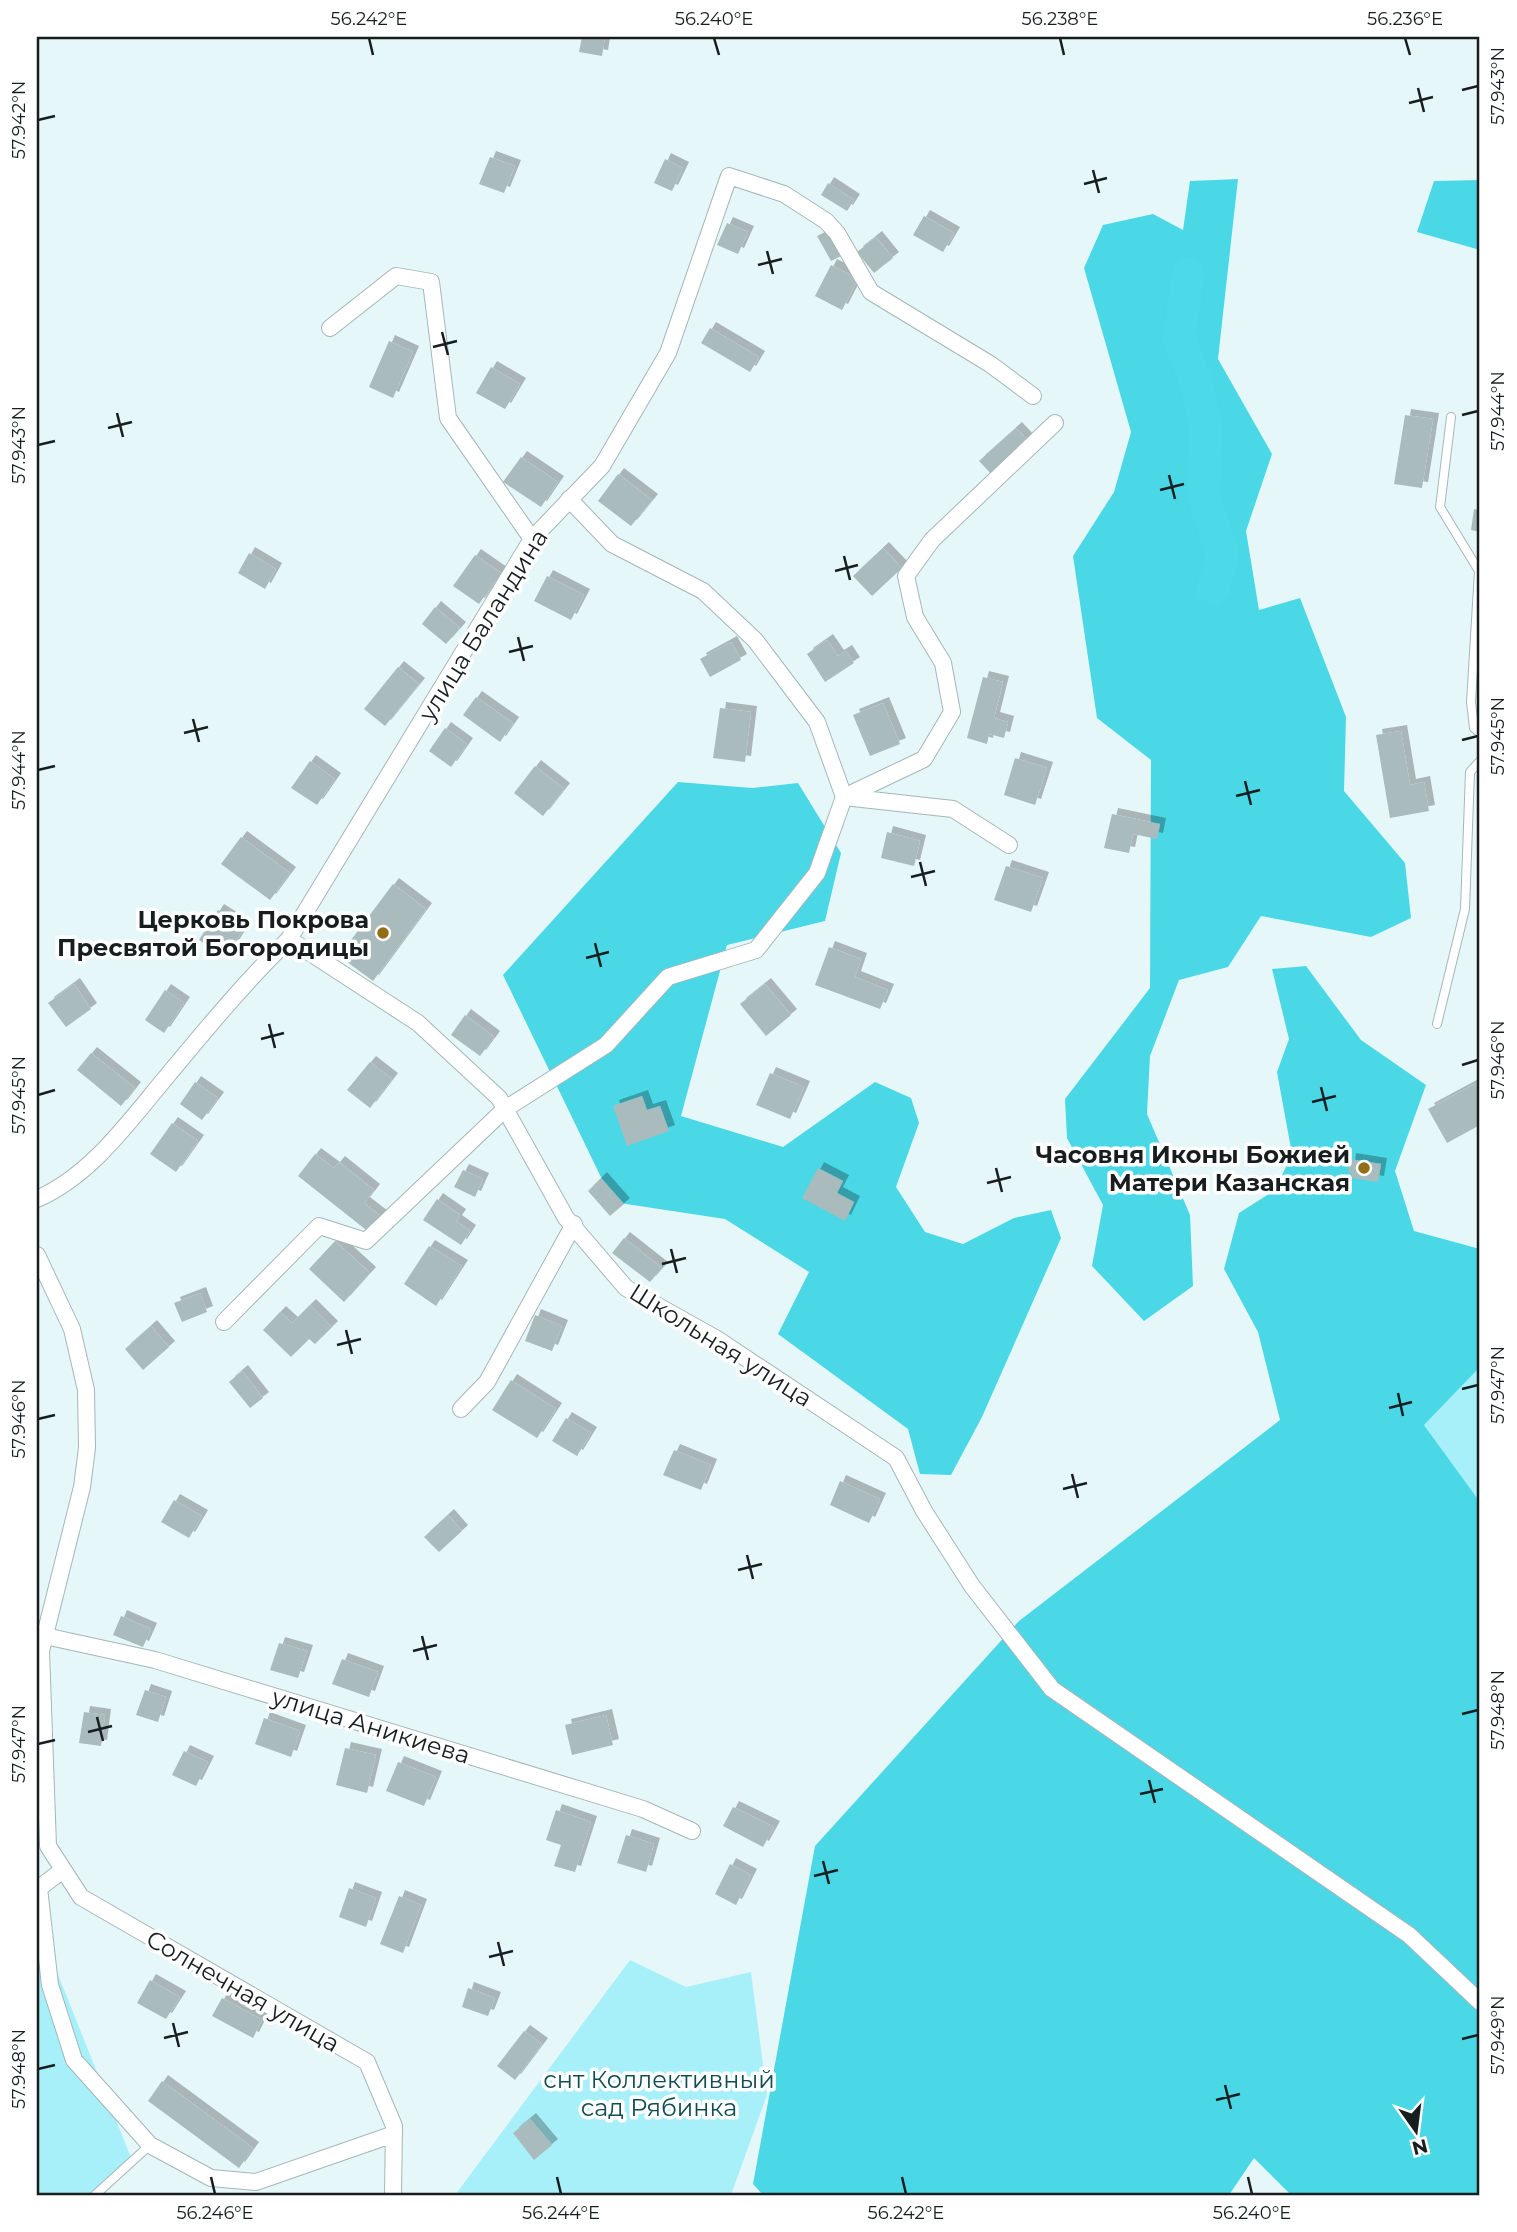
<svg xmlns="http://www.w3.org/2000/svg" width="1517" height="2232" font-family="Montserrat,sans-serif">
<defs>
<filter id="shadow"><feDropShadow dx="6" dy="-6" stdDeviation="0" flood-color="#0004"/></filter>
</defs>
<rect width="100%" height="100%" fill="#e6f7f9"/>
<path fill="#a8f0f9" d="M1477,1369L1480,1373V1502L1424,1425Z
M37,1922L134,2165L103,2195H37Z
M630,1960L686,1987L751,1972L767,2095L731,2195H455Z"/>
<path fill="#4ad8e7" d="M1238,179L1218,359L1272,454L1246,531L1259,610L1300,598L1346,717L1344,791L1405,863L1411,918L1371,937L1261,916L1228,967L1179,980L1150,1056L1147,1114L1190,1215L1193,1286L1144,1321L1092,1266L1103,1205L1067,1138L1065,1099L1150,988L1151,760L1097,718L1073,556L1114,492L1131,432L1084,268L1103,225L1153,214L1183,230L1190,181Z
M1480,180V250L1417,232L1434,181Z
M678,782L752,788L798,783L841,853L825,921L727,945L681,1116L783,1147L875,1082L911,1098L919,1123L896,1187L925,1232L963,1244L1014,1218L1051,1210L1061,1238L982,1417L951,1475L920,1474L908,1429L778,1334L809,1272L725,1219L613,1202L503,975Z
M1306,966L1361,1040L1426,1085L1395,1171L1414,1231L1480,1249V1373L1477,1370L1424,1425L1480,1502V2195H1291L1254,2158L1229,2195H763L753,2184L815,1846L1019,1621L1280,1420L1258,1332L1224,1269L1239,1213L1275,1190L1292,1154L1277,1072L1289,1039L1272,969Z"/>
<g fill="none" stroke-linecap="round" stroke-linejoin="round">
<path stroke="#4cd9e8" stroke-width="33" d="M1188,275L1179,338L1196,384L1206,427L1204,500L1223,555L1213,587"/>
</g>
<path fill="#aabbbd" filter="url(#shadow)" d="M582,37H605L602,56L579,52Z
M490,157L515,166L504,193L479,184Z
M665,159L683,168L672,191L654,183Z
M828,183L854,200L847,211L821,195Z
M924,216L954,233L943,252L913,235Z
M727,223L748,232L738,254L717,245Z
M829,230L843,255L831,261L817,236Z
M876,237L893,258L874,273L857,252Z
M831,265L858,279L842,310L815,296Z
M710,328L759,357L750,372L701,343Z
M389,341L413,352L393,398L369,387Z
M491,367L520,384L505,409L476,393Z
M1405,415L1433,419L1422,488L1394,484Z
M1016,428L1030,443L993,476L979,461Z
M521,457L558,482L541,507L503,482Z
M618,474L652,500L631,526L598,501Z
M1474,509L1480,510V532L1471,530Z
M883,548L902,568L872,596L853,576Z
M249,553L276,569L265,589L238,573Z
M475,555L501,573L479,604L453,586Z
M547,576L584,595L571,620L534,601Z
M435,607L460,628L446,644L422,624Z
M827,640L838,656L846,651L854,663L825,682L807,654Z
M731,642L741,660L710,677L700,659Z
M398,667L419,684L385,726L364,709Z
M983,677L1003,682L994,718L1008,722L1004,738L989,734L987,744L967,738Z
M476,697L513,723L500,742L463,715Z
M883,703L900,744L870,756L853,715Z
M720,708L751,712L745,762L713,758Z
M445,728L467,744L451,767L429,751Z
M1401,731L1410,785L1424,782L1429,811L1390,818L1376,735Z
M1015,758L1047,768L1035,805L1004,795Z
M310,761L335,779L317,805L291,788Z
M535,766L564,789L543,816L514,793Z
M1112,814L1160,824L1157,839L1133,834L1129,853L1104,848Z
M887,832L920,841L914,866L881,858Z
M241,837L290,873L270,900L221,864Z
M1006,866L1043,878L1031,912L994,900Z
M393,884L426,909L373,981L339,956Z
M218,910L245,927L226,957L199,940Z
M829,947L861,959L855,977L888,990L880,1009L815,985Z
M74,984L91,1009L66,1027L48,1003Z
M765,984L791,1015L766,1036L740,1004Z
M165,990L184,1003L164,1033L145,1020Z
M465,1015L494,1037L480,1056L451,1035Z
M91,1053L135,1088L121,1106L77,1070Z
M370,1062L392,1079L370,1108L347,1090Z
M770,1073L804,1087L790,1119L756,1105Z
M1480,1081V1125L1447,1143L1428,1109Z
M195,1082L218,1098L202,1120L180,1104Z
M642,1096L647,1110L660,1106L669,1131L627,1146L613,1106Z
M172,1123L198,1141L176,1172L150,1154Z
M315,1154L334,1168L339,1162L374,1190L364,1203L382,1217L370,1233L298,1176Z
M1350,1159L1381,1164L1378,1182L1352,1178V1173H1348Z
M818,1168L843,1181L837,1193L854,1202L845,1221L802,1198Z
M463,1170L483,1179L475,1197L454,1187Z
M601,1178L624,1204L610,1216L588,1191Z
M437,1199L460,1215L456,1221L470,1231L461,1245L423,1220Z
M624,1238L662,1268L650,1282L612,1253Z
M335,1241L370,1273L344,1302L309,1269Z
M429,1246L462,1266L436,1306L404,1284Z
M200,1293L207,1312L182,1322L174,1303Z
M310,1305L332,1327L315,1344L309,1339L291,1357L263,1330L280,1312L292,1323Z
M535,1315L562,1326L552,1351L525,1341Z
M151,1326L169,1347L143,1370L125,1349Z
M242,1371L263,1398L250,1408L229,1382Z
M511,1380L556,1409L537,1438L492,1410Z
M566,1418L591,1433L577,1456L552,1441Z
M674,1450L711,1465L701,1490L663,1475Z
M840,1481L880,1499L869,1523L830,1505Z
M174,1500L202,1516L189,1538L161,1522Z
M448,1515L462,1531L439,1552L424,1537Z
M121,1616L151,1629L143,1647L113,1635Z
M279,1643L307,1651L298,1678L270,1670Z
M342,1659L378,1672L369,1697L332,1684Z
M145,1690L166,1697L158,1722L136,1715Z
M84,1712L105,1715L101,1746L79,1743Z
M606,1715L613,1745L572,1755L565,1725Z
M264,1718L300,1731L291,1757L255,1744Z
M345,1748L376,1755L367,1793L336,1785Z
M184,1751L208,1762L196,1786L172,1775Z
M398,1762L436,1777L424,1806L386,1791Z
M733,1807L774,1827L763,1847L723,1826Z
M556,1810L591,1822L575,1872L554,1866L561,1845L546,1840Z
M626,1835L654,1844L646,1872L617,1863Z
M730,1864L751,1875L736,1905L715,1894Z
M349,1888L376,1898L366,1927L339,1917Z
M399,1896L421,1905L403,1953L380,1944Z
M150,1980L180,1997L166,2019L137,2003Z
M468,1988L495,1998L488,2016L462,2007Z
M222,1998L262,2020L253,2038L212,2016Z
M524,2031L542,2044L515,2080L497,2066Z
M162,2081L253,2148L239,2168L148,2101Z
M530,2119L552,2145L534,2160L513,2133Z"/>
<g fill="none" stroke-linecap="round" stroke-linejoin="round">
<g stroke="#a5b6b8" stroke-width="10">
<path id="service" d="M1451,417L1440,507L1479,571L1471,702L1474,728L1480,733
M1437,1024L1465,909L1470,772L1480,761
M95,2195L150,2145"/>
</g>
<g stroke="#a5b6b8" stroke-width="18">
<path id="minor" d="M330,328L396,276L431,282L448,418L532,539
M569,499L612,544L703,591L755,640L817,722L844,797L953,809L1009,845
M289,939L418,1023L499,1098L566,1218L626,1288L717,1339L896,1458L924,1511L972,1586L1052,1689L1409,1935L1480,2002
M37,1199C92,1175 130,1120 168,1075C207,1028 245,982 289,939L532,539L602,466L668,353L729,176L784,194L826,221L837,233L871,292L990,364L1033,396
M37,1255L72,1329L86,1390L87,1448L82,1487L41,1651L48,1846L81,1897L367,2062L394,2126L393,2195
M224,1322L319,1226L366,1241L505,1109L606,1045L668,977L756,950L817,873L844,797L924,759L952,712L943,663L915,617L906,576L932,540L1055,423
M461,1409L487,1382L574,1224
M45,1636L155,1660L643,1809L692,1831
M63,1870L39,1888L50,1985L74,2060L150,2145L211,2178L256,2182L394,2134"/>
</g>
<use href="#service" stroke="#fff" stroke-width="8"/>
<use href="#minor" stroke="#fff" stroke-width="16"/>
</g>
<path fill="none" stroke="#181e1f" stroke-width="2.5" d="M369,38L373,55M714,38L719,55M1060,38L1064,55M1405,38L1410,55M1418,88L1424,112M1462,90L1478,86M1409,103L1433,97M38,120L55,116M1093,170L1099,193M1084,184L1107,178M767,251L773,274M758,265L782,259M442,332L448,355M433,347L457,341M117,413L123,437M1462,415L1478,411M108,428L132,422M38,445L55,441M1169,475L1175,499M1160,490L1184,484M844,556L850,580M835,571L858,565M518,637L524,661M509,652L533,646M193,719L199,742M184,733L208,727M1462,740L1478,736M38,770L55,766M1245,781L1251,805M1236,796L1260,790M920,862L926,886M911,877L935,871M595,943L601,967M586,958L609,952M269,1024L275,1048M261,1039L284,1033M1462,1065L1478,1060M1321,1087L1327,1111M38,1095L55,1090M1312,1102L1336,1096M996,1168L1002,1192M987,1183L1011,1177M671,1249L677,1273M662,1264L686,1258M346,1330L352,1354M337,1345L361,1339M1462,1389L1478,1385M1398,1393L1403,1416M1389,1408L1412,1402M38,1419L55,1415M1072,1474L1078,1498M1063,1489L1087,1483M747,1555L753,1579M738,1570L762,1564M422,1636L428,1660M413,1651L437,1645M1462,1714L1478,1710M97,1717L103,1741M88,1732L112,1726M38,1744L55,1740M1149,1780L1155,1803M1140,1794L1163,1789M823,1861L829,1884M814,1876L838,1870M498,1942L504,1966M489,1957L513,1951M173,2023L179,2047M164,2038L188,2032M1462,2039L1478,2035M38,2069L55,2065M1225,2085L1231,2109M1216,2100L1240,2094M211,2177L215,2194M557,2177L561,2194M902,2177L906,2194M1248,2177L1252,2194"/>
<g fill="#926e16" stroke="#fff" stroke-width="2.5">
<circle cx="383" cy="933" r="7"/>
<circle cx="1364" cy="1168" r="7"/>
</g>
<g text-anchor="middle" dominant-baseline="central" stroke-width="7" stroke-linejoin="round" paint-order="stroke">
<g font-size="24" fill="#181e1f" stroke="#fff">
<text transform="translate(483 625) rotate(-58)">улица Баландина</text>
<text transform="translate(721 1345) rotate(32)">Школьная улица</text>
<text transform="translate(371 1726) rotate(17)">улица Аникиева</text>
<text transform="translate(243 1991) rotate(30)">Солнечная улица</text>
</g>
<g font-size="24" font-weight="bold" fill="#181e1f" stroke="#fff" text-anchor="end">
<text x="369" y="919">Церковь Покрова<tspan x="369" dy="28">Пресвятой Богородицы</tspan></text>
<text x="1350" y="1154">Часовня Иконы Божией<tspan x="1350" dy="28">Матери Казанская</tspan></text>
</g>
<g font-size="24" fill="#104d53" stroke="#fff">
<text x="659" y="2079">снт Коллективный<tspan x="659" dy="28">сад Рябинка</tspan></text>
</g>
</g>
<rect width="1517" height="2232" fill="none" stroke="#ffffff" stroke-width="77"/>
<g transform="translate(1416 2131) rotate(166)" stroke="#ffffff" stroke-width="5" paint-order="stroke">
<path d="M0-5L12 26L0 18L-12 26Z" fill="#181e1f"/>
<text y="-10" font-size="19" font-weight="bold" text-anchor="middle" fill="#181e1f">N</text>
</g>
<rect x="38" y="38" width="1440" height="2156" fill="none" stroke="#181e1f" stroke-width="2.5"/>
<g font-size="18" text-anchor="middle" fill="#181e1f">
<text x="369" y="25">56.242°E</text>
<text x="714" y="25">56.240°E</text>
<text x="1060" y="25">56.238°E</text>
<text x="1405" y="25">56.236°E</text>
<text transform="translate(1498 86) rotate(-90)" y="6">57.943°N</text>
<text transform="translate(19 120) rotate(-90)" y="6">57.942°N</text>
<text transform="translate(1498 411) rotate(-90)" y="6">57.944°N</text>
<text transform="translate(19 445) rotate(-90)" y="6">57.943°N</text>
<text transform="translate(1498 736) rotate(-90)" y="6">57.945°N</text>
<text transform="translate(19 770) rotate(-90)" y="6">57.944°N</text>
<text transform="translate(1498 1060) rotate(-90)" y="6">57.946°N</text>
<text transform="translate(19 1095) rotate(-90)" y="6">57.945°N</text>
<text transform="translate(1498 1385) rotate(-90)" y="6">57.947°N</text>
<text transform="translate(19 1419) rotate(-90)" y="6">57.946°N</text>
<text transform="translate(1498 1710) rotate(-90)" y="6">57.948°N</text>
<text transform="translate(19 1744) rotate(-90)" y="6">57.947°N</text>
<text transform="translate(1498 2035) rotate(-90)" y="6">57.949°N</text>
<text transform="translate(19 2069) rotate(-90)" y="6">57.948°N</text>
<text x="215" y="2219">56.246°E</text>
<text x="561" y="2219">56.244°E</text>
<text x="906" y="2219">56.242°E</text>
<text x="1252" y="2219">56.240°E</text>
</g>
</svg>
